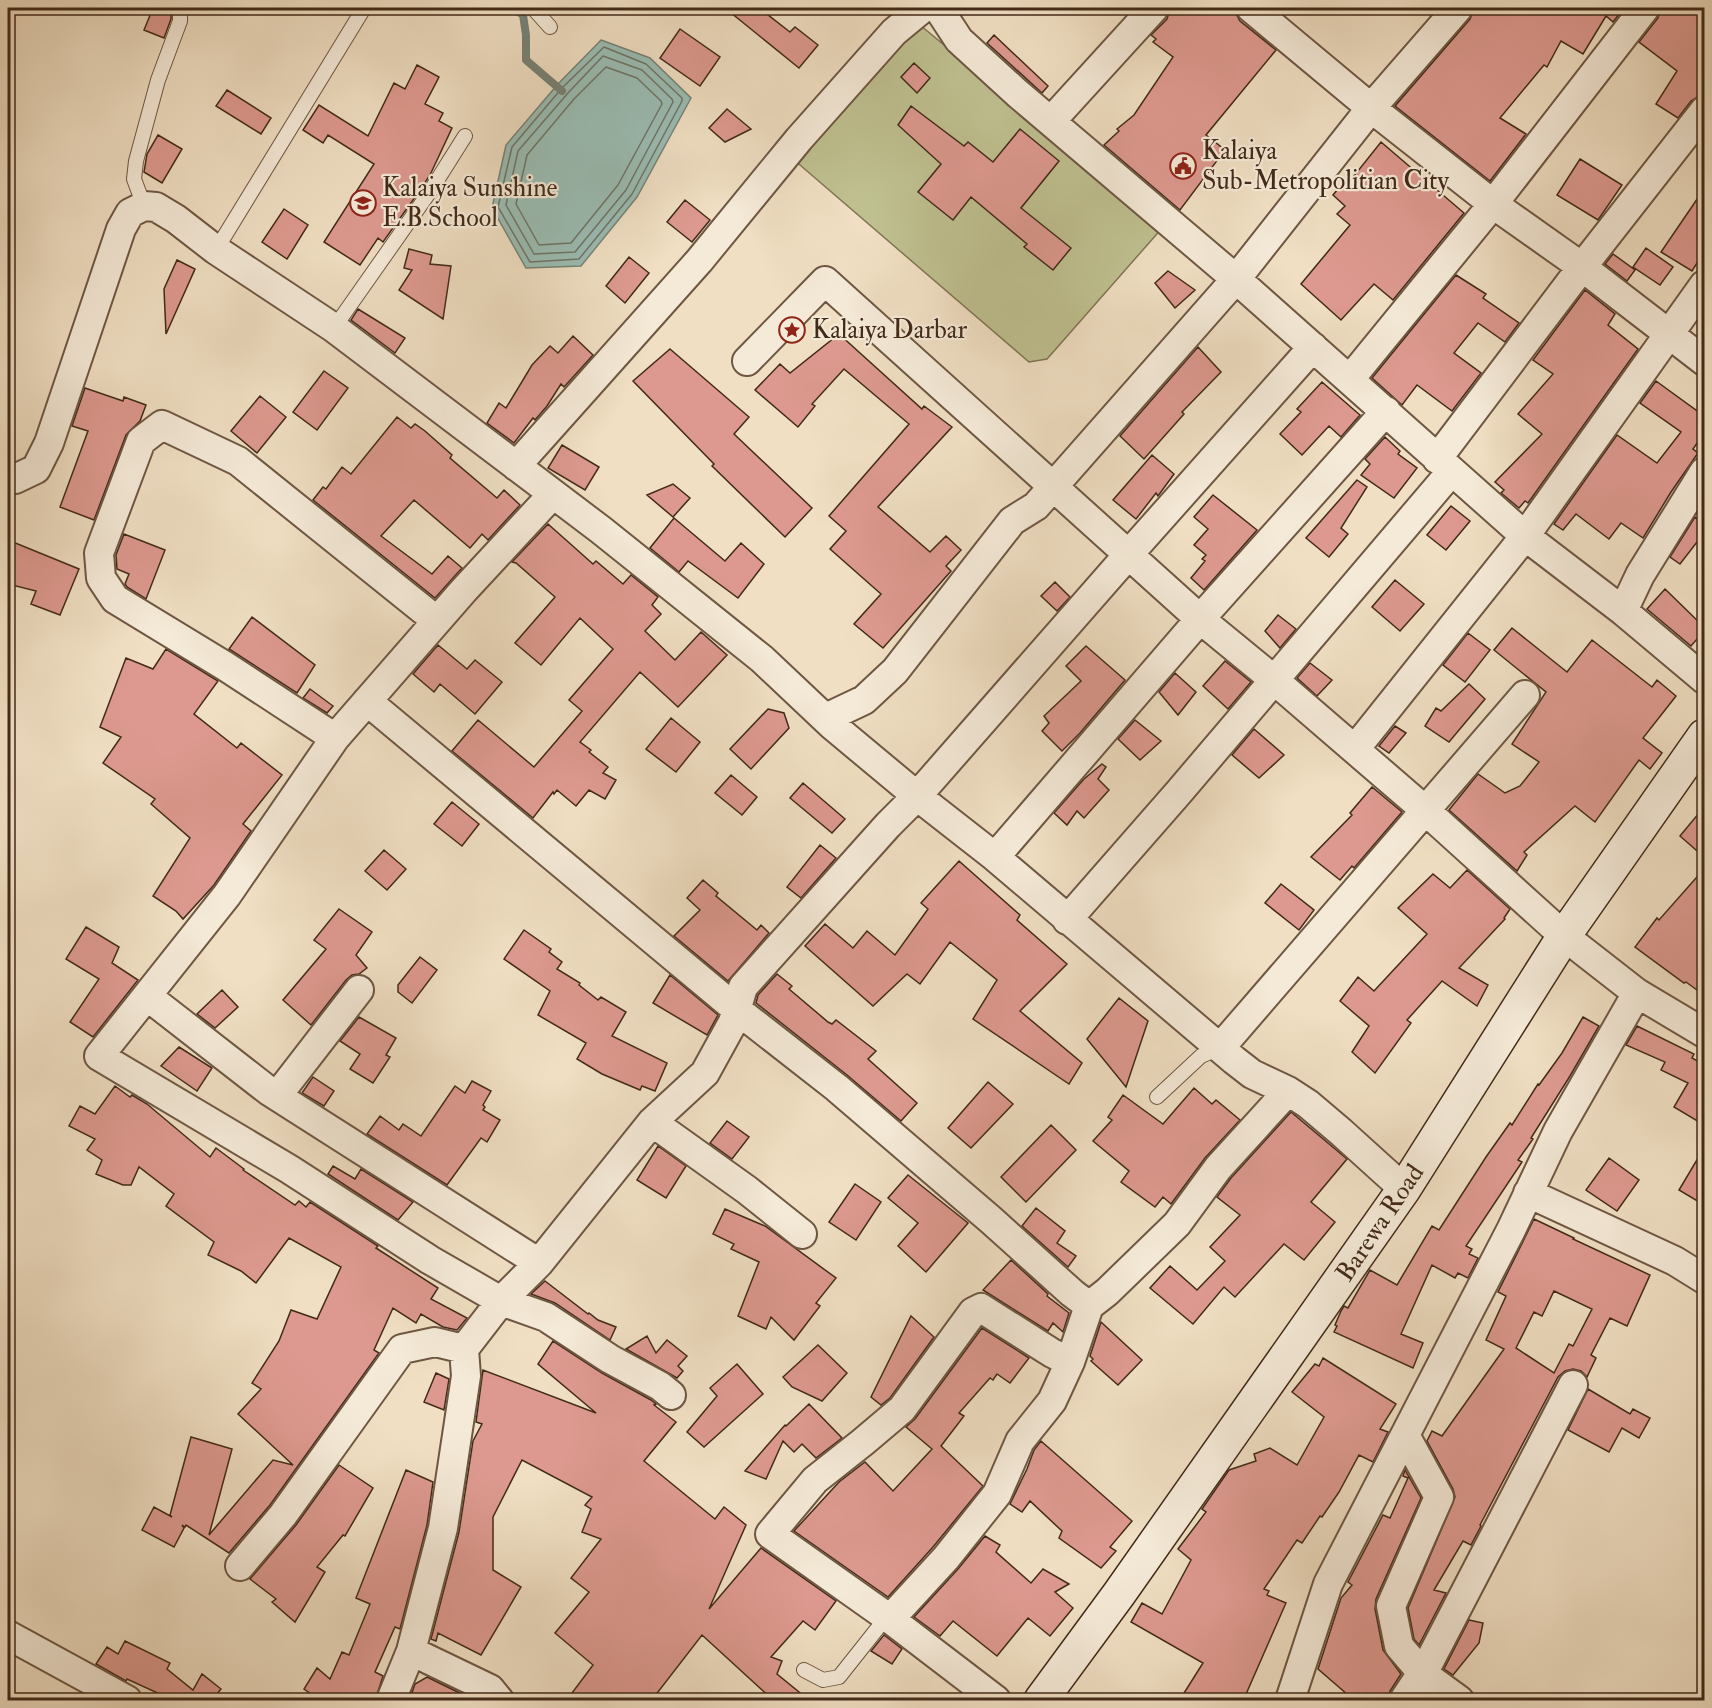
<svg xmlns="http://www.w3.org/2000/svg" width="1712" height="1708" font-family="'IM FELL Double Pica',serif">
<rect width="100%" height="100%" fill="#f0dfc3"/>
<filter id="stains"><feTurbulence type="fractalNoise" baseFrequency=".00333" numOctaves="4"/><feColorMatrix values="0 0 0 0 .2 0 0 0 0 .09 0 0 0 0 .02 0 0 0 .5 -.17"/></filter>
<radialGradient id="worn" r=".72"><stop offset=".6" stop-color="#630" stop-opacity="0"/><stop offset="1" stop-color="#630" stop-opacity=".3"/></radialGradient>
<path fill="#bfc090" stroke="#807554" stroke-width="1.5" d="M914,20L1163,227L1047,359L1029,362L793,159Z"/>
<path fill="#9abdb4" stroke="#778276" stroke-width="1.5" d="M601,40L650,58L691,98L637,197L581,266L526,268L492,208L506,145L558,84Z"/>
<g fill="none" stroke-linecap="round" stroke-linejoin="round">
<path stroke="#6e7466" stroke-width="1.5" d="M604,47L646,64L682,98V101L632,194L579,259L530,262L498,207L512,147L562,88Z
M603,56L642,70L672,99L673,102L626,190L575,252L534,254L506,205L518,151L568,93Z
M606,67L637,78L661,101L662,104L618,185L571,243L539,245L516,204L527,155L574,99Z"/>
<path stroke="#778276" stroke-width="8" d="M512,8L523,15L526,35V60L562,91"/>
</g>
<path fill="#dd998f" stroke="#422a18" stroke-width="1.5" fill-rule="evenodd" d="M153,8H171V19L164,38L144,30Z
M725,8H759L790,32L795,27L818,45L799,68Z
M1170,8H1233L1240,21L1276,50L1206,135L1225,150L1180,210L1104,145L1119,131L1117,129L1134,115L1173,57L1153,42L1156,39L1151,35L1167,19Z
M1474,8H1624L1613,22L1606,16L1583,54L1561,41L1547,67L1544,65L1500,118L1526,134L1490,181L1395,106L1470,19Z
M1661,8H1704V90L1701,95L1691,101L1678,118L1656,104L1677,71L1639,42L1658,18Z
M680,29L720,57L700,86L660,58Z
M994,35L1048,86L1042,93L987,43Z
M914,63L930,78L917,93L901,77Z
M417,65L439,77L425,104L443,113L439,121L452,128L430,175L418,193L383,242L378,238L360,265L324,242L374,164L328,135L323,143L303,130L319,105L368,136L394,83L405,89Z
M227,90L271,118L261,134L216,106Z
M911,106L964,146L968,142L993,162L1020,129L1059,161L1021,208L1071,248L1053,270L1024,247L1027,244L971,197L953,220L918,192L941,164L898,125Z
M727,109L751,129L725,142L709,128Z
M158,135L182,149L162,183L144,172L147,154Z
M1381,142L1464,213L1393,300L1374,284L1341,320L1301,284L1350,225L1337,214L1345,206L1333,195L1347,178L1350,181Z
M1580,159L1622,185L1598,220L1557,195Z
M1704,189V252L1692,271L1661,252Z
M685,200L710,220L692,242L667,222Z
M284,209L308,225L287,259L262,242Z
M1646,248L1673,267L1660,285L1633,267Z
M409,249L432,255L430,264L451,266L443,319L399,290L412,270L404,268Z
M1613,254L1635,270L1627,281L1605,264Z
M629,257L649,273L625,303L606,286Z
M177,260L195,269L166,334L164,289Z
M1168,271L1195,290L1175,308L1155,283Z
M1456,275L1486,294L1483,298L1519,323L1505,342L1478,323L1454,353L1481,373L1452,411L1417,385L1402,405L1372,378Z
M1585,290L1615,314L1608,325L1638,349L1528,503L1525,501L1519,508L1501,493L1504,490L1495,482L1542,434L1518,414L1553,374L1533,360Z
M358,309L405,338L395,353L351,320Z
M839,334L922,409L924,406L952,427L878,507L930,552L946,536L961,550L946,566L951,571L883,648L854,624L881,594L830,549L846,531L829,516L909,424L844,369L812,404L815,406L798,427L755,390L780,364L790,373Z
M573,336L593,355L564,387L561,384L547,406L535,420L533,418L514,443L487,423L499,403L506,408L532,365L550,346L558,353Z
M1198,347L1221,372L1182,412L1184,414L1144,459L1120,436Z
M670,349L749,417L734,434L812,508L785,537L712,466L714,464L633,381Z
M324,371L348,388L317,430L293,412Z
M1656,381L1704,416V433L1693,449L1698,453L1671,492L1643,538L1621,523L1609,539L1576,514L1563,530L1554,524L1617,435L1657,463L1681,432L1640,403Z
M1322,382L1360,415L1341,437L1329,426L1302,455L1280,434L1301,412L1297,409Z
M85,388L123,401L124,397L146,405L140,421L126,435L94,520L60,507L88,431L72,426Z
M260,396L286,417L257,453L231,431Z
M397,417L411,428L415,424L425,431L452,455L450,458L497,498L504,490L520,505L488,540L482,534L470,548L414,500L381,536L432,574L448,556L462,568L435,598L313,500L323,487L326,489L342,467L351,474Z
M1385,437L1400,451L1398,454L1417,468L1394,498L1361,475L1370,464L1365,459Z
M562,445L599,467L585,490L548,468Z
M1152,455L1174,474L1158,496L1156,493L1136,519L1113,500Z
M1357,480L1367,487L1341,528L1348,534L1329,557L1306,538Z
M673,484L690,498L673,517L647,495Z
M1213,495L1257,530L1204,590L1191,578L1205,561L1202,559L1206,555L1194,545L1208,529L1194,517Z
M1451,506L1470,521L1446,550L1427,535Z
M1695,517L1704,525V533L1680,564L1670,557Z
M674,518L725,561L741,543L764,564L738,598L688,561L679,572L650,548Z
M548,524L593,564L596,561L623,584L631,575L658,597L652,605L661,614L645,631L675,660L701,632L727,655L678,707L640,672L580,742L591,750L589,752L608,767L603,773L616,780L605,799L589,790L576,806L557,790L554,794L553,792L533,818L452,751L478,720L534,767L582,711L569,700L613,649L580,618L541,665L515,643L555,597L516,563L512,562Z
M124,534L165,550L146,599L127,587L125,584L129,574L117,569L116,555Z
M8,540L79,569L60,615L31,604L36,591L8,584Z
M1395,580L1424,604L1400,631L1372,607Z
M1055,582L1070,597L1057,611L1041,596Z
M1665,589L1704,627V631L1691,646L1647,609Z
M1278,615L1296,629L1280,648L1265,631Z
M252,617L315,665L297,693L229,649Z
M1512,628L1567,672L1592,640L1652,687L1657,680L1676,696L1643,738L1662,753L1650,769L1639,760L1595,822L1575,806L1524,852L1527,855L1517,871L1449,810L1478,774L1505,793L1520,786L1539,762L1512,744L1546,692L1494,650Z
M1468,633L1490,650L1465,682L1443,665Z
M438,645L467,669L475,660L502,682L475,714L440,684L434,692L413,674Z
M1086,646L1125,680L1080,733L1062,751L1042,731L1049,723L1044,716L1081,681L1066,666Z
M166,649L218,681L194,714L237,748L241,743L282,775L243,824L251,831L214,885L183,919L176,911L153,896L190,838L151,804L155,799L103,763L121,737L100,727L126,658L153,669Z
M1225,661L1251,682L1228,709L1203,686Z
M1310,663L1332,680L1317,696L1297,678Z
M1175,673L1196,692L1178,715L1159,692Z
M1469,684L1485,699L1449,742L1425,726L1436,708L1441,711Z
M310,689L333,706L327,713L303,698Z
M768,709L784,713L789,728L751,769L730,749Z
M671,718L700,742L676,772L646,749Z
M1135,720L1161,741L1140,760L1118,739Z
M1395,726L1406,733L1389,753L1379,746Z
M1254,729L1284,755L1259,778L1232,755Z
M1102,764L1106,767L1098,779L1109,790L1084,818L1077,811L1067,825L1054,813L1084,779Z
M731,775L757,797L742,815L715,793Z
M803,783L845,819L832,833L790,798Z
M1372,787L1402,812L1354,868L1352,866L1340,880L1311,857L1352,815L1350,813Z
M452,802L479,824L462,846L434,824Z
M1704,807V857L1680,836Z
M820,845L836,858L801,898L787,887Z
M384,850L406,869L387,890L365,871Z
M959,861L1020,915L1017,920L1067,964L1020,1011L1082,1063L1069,1084L973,1019L997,980L950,942L920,984L907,974L873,1006L805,946L825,924L853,948L867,931L895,955L928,909L921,903Z
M1704,869V995L1686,982L1684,983L1635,947L1657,918L1659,920Z
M1467,870L1510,909L1504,918L1505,919L1459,968L1488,985L1477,1006L1442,981L1407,1020L1411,1023L1375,1073L1352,1052L1369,1026L1340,1001L1358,977L1374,991L1427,934L1398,908L1433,874L1450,888Z
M703,880L718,893L716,896L757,930L761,925L769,933L728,981L674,936L700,910L687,898Z
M1281,884L1314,910L1299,930L1265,903Z
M339,909L372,932L356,955L367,968L359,974L352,975L346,980L311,1025L283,1000L326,949L314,940Z
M86,927L119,947L112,963L138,980L93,1037L70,1022L99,979L66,959Z
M524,930L551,949L549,952L562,962L557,969L580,983L579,985L598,1000L601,997L626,1012L612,1036L667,1063L655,1091L642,1086L640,1090L602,1074L577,1059L586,1043L538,1015L550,991L504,959Z
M420,957L437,970L412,1003L398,992V985Z
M777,974L792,986L789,989L828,1022L832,1024L836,1020L876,1051L868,1059L917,1103L901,1121L847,1075L756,1003L758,995Z
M670,975L718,1015L707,1035L653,1003Z
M222,990L238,1007L215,1028L197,1014Z
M1119,998L1148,1021L1126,1087L1087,1039Z
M359,1017L396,1038L386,1055L390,1057L373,1083L350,1069L360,1054L340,1041Z
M1583,1017L1599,1026L1570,1076L1531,1138L1533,1139L1518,1160L1522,1162L1466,1246L1472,1249L1469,1254L1478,1258L1468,1278L1458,1273L1455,1278L1432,1265L1401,1334L1423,1343L1413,1368L1334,1332L1337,1326L1335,1325L1341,1311L1344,1306L1348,1308L1370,1270L1397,1285L1432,1226L1439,1230L1486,1157L1510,1123L1512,1125L1538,1084L1539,1085L1562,1053Z
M1637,1026L1694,1054L1692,1058L1699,1062L1704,1053V1125L1674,1107L1688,1083L1661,1070L1665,1062L1626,1045Z
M179,1047L212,1068L197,1091L161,1066Z
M313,1077L334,1091L324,1106L302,1093Z
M472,1081L491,1091L483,1105L485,1107L483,1110L500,1120L487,1142L481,1138L447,1185L367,1134L380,1116L399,1130L403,1124L421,1136L455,1086L465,1093Z
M988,1082L1013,1104L971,1148L948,1128Z
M115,1086L130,1097L132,1095L147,1104L210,1157L216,1148L244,1169L243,1170L295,1205L299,1201L306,1207L310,1202L378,1246L376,1248L438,1288L431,1299L467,1318L457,1330L443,1327L421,1314L416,1323L393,1308L374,1350L379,1353L270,1505L229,1553L186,1525L185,1527L182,1525L184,1528L174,1547L142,1530L154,1507L172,1517L170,1515L191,1437L232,1449L209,1535L273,1460L293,1465L238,1414L261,1389L252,1383L279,1341L291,1310L317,1319L341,1267L289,1238L256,1283L241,1271L208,1255L214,1242L166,1206L174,1194L139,1167L131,1185H123L96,1174L102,1160L87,1150L95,1139L69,1126L80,1106L95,1114Z
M1194,1088L1212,1104L1216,1100L1240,1120L1205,1158L1171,1204L1163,1197L1155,1207L1121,1182L1129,1171L1093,1141L1112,1120L1108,1117L1123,1095L1163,1124Z
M1291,1112L1347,1159L1311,1202L1335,1222L1304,1260L1284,1244L1235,1297L1224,1287L1193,1324L1150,1288L1170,1266L1197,1290L1225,1261L1210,1247L1240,1215L1217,1197L1231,1178Z
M727,1121L749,1137L732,1159L710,1143Z
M1051,1125L1076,1150L1026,1202L1001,1177Z
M658,1146L686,1166L666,1198L637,1180Z
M1704,1148V1205L1679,1190Z
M1609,1158L1639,1180L1617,1211L1586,1190Z
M333,1166L355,1179L361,1169L413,1202L398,1220L328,1174Z
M908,1175L968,1223L926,1272L898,1246L918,1223L888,1198Z
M855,1184L881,1202L856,1240L829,1222Z
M1036,1208L1065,1231L1057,1243L1076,1256L1068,1267L1022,1226Z
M725,1209L765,1226L836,1278L816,1303L820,1306L794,1340L771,1317L766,1329L738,1316L759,1262L731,1249L734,1244L713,1234Z
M1534,1219L1574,1238L1573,1239L1650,1275L1627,1326L1610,1318L1591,1355L1596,1358L1587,1377L1581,1371L1573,1369L1565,1371L1558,1377L1480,1525L1481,1526L1471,1545L1463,1541L1434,1590L1446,1593L1419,1645L1414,1639L1408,1608L1455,1497L1453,1489L1427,1441L1432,1431L1442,1436L1504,1349L1486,1340L1506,1296L1498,1292ZM1554,1291L1592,1309L1573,1346L1569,1344L1554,1373L1516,1348L1534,1312L1542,1316Z
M1011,1260L1048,1294L1047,1296L1069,1313L1063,1332L1053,1323L1048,1331L983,1290Z
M545,1281L588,1314L589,1313L598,1320L616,1327L610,1340L555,1303L531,1294Z
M911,1316L934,1337L890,1398L881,1405L871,1397Z
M1101,1322L1142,1360L1118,1385L1091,1361L1093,1359L1090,1356Z
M982,1328L1029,1358L1010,1383L997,1374L993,1380L990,1378L959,1413L964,1416L941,1446L983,1486L933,1547L888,1597L794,1531L839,1482L865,1462L893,1491L932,1449L906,1427L915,1419Z
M647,1336L656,1353L667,1340L687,1356L678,1366L683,1371L677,1378L626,1349Z
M553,1341L602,1373L651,1400L656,1404L654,1405L676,1422L644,1461L715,1519L724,1507L746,1525L709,1609L761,1548L836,1601L815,1630L803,1621L771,1657L782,1661L777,1674L810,1701H774L702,1635L651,1701H566L593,1665L555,1633L589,1592L571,1578L601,1539L582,1532L591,1509L585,1505L592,1497L522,1460L493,1517V1570L521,1587L481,1655L438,1633L436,1641L431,1639L459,1532L473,1441L482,1424L476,1422L483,1370L596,1413L538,1364Z
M818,1345L847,1373L822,1401L792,1387L783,1377Z
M1323,1358L1396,1404L1380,1429L1388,1432L1373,1462L1359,1455L1339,1492L1322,1517L1320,1516L1302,1543L1297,1540L1264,1589L1269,1591L1267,1595L1286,1603L1243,1701H1179L1203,1663L1131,1622L1142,1603L1162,1614L1191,1560L1178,1549L1206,1512L1202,1509L1229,1470L1256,1461L1254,1454L1270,1448L1297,1465L1324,1417L1292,1392L1315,1364L1319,1366Z
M737,1364L763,1394L704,1447L687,1432L717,1396L710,1388Z
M436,1373L449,1379L444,1410L424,1402Z
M1588,1389L1630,1414L1633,1409L1650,1418L1639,1438L1622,1428L1609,1452L1568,1430Z
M809,1404L842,1438L816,1458L802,1444L794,1452L783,1441L766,1479L745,1471L785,1425L786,1426Z
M1041,1441L1132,1521L1110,1547L1116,1551L1101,1568L1059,1538L1062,1531L1030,1501L1022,1512L1010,1504L1027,1469L1034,1450Z
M339,1465L373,1488L345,1536L343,1535L317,1567L325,1572L295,1622L272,1602L276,1599L250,1579L296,1525Z
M406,1470L433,1482L427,1525L400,1629L395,1627L375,1672L383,1676L375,1701H321L304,1689L317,1668L330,1679L342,1652L349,1655L370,1604L356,1598Z
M1405,1470L1421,1498L1376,1599L1375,1609L1383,1650L1401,1674L1390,1691L1388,1701H1355L1318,1669L1341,1598L1352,1585L1348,1582L1383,1515L1390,1518L1408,1478L1403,1476Z
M985,1536L1000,1545L996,1552L1031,1583L1043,1569L1069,1584L1055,1592L1073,1608L1050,1636L1028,1618L997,1656L953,1621L940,1636L914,1617L958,1569Z
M1469,1620L1483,1623L1479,1643L1453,1675L1444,1669Z
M884,1635L902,1649L892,1664L871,1651Z
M125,1641L170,1663L167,1669L193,1690L202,1674L221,1689L211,1701H175L127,1679L126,1681L96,1664L107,1647L118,1654Z
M427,1677L476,1701H409L415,1684Z"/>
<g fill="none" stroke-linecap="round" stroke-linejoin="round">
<g stroke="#6e5743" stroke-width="16">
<path id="service" d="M533,8L550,27
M144,206L134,179L136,161L158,80L180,21V8
M216,250L364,8
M334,328L431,190L465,136
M1157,1097L1201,1056L1220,1048
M804,1670L823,1680L839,1677L881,1624L890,1619"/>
</g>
<g stroke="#6e5743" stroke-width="32">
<path id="minor" d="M938,8L959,40L1017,93L1236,279L1525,536L1623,611L1704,679
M1251,8L1371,108L1493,204L1582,267L1704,361
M1051,121L1154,8
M747,361L825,281L1200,619L1273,679L1426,811L1564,936L1637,993L1704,1033
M1350,379L1493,204L1645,8
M1437,459L1582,267L1704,111
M516,466L699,261L799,139L894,32L923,8
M8,476L15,479L36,469L49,443L121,229L130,213L144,206L156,207L176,219L216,250L334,328L601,530L762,659L833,726L917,796L995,857L1234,1060L1252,1074L1288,1091L1308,1104L1341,1132L1404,1189
M553,494L464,590L335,738L227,895L99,1056L289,1169L430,1260L501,1301L546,1317L610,1359L660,1386L671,1395
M1623,611L1640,575L1704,472
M367,701L736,1009L837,1088L991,1220L1072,1293L1089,1306
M826,718L864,700L895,671L1012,521L1036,506L1236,279L1371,108L1458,8
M335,738L225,666L115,599L101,578L99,553L141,441L162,425L238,461L437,621
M1355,749L1525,536L1704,285
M995,857L1200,619L1386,411
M1067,920L1179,792L1451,472
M147,996L269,1091L539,1263
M1220,1048L1525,695
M277,1096L359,990
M652,1122L747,1190L802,1234
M1528,1193L1675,1261L1704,1279
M1405,1435L1439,1497L1391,1606L1399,1646L1422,1673L1459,1700
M240,1566L283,1515L402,1349L435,1342L464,1349
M890,1619L946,1558L997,1494L1020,1441L1052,1401L1070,1362L1089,1306L1107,1292L1177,1224L1218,1168L1288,1091
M8,1635L127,1700
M411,1651L490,1689L499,1700
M391,1700L411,1651L443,1528L466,1376L464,1349L501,1301L539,1263L652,1122L705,1073L733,1022L743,987L888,825L917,796L1128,555L1313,347
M996,1700L890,1619L770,1534L815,1480L863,1442L902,1409L973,1312L981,1308L1052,1353L1070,1362
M1290,1700L1328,1584L1511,1230L1558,1131L1637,993
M1404,1700L1428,1664L1573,1385"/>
</g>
<g stroke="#422a18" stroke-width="36">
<path id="secondary" d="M1041,1700L1119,1594L1404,1189L1564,936L1704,736"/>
</g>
<use href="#service" stroke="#f5ead8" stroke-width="14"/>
<use href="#minor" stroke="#f5ead8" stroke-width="28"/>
<use href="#secondary" stroke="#f5ead8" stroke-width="33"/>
</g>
<defs>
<g id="civic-ring" transform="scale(1.35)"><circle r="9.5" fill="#f5ead8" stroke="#8f2418" stroke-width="1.5"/><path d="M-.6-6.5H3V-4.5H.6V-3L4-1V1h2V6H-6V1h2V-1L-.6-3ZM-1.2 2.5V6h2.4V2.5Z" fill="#8f2418"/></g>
<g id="school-ring" transform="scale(1.35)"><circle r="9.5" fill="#f5ead8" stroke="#8f2418" stroke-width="1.5"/><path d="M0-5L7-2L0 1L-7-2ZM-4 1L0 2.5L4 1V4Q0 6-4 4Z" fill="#8f2418"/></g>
<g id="sight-ring" transform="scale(1.35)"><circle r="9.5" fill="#f5ead8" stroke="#8f2418" stroke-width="1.5"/><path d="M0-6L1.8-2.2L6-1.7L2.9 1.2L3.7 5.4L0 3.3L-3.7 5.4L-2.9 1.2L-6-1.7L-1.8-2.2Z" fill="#8f2418"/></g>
</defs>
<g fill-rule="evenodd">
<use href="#civic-ring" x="1183" y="166"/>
<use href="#school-ring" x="363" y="203"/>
<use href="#sight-ring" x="792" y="330"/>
</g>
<g text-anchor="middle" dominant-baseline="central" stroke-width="4.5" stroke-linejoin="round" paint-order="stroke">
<g font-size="26" fill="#422a18" stroke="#f5ead8" text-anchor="start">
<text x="1202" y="151">Kalaiya<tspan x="1202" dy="30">Sub-Metropolitian City</tspan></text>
<text x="382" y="188">Kalaiya Sunshine<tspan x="382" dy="30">E.B.School</tspan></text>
<text x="812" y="330">Kalaiya Darbar</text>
</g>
<g font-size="26" fill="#422a18" stroke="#f5ead8">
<text transform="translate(1380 1223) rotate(-56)">Barewa Road</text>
</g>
</g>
<rect width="1712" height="1708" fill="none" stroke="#f0dfc3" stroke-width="30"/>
<rect x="9" y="9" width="1694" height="1690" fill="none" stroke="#422a18" stroke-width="3"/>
<rect x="15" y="15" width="1682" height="1678" fill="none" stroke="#422a18" stroke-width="1.5"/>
<rect width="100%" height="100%" filter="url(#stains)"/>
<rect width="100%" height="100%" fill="url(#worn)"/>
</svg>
